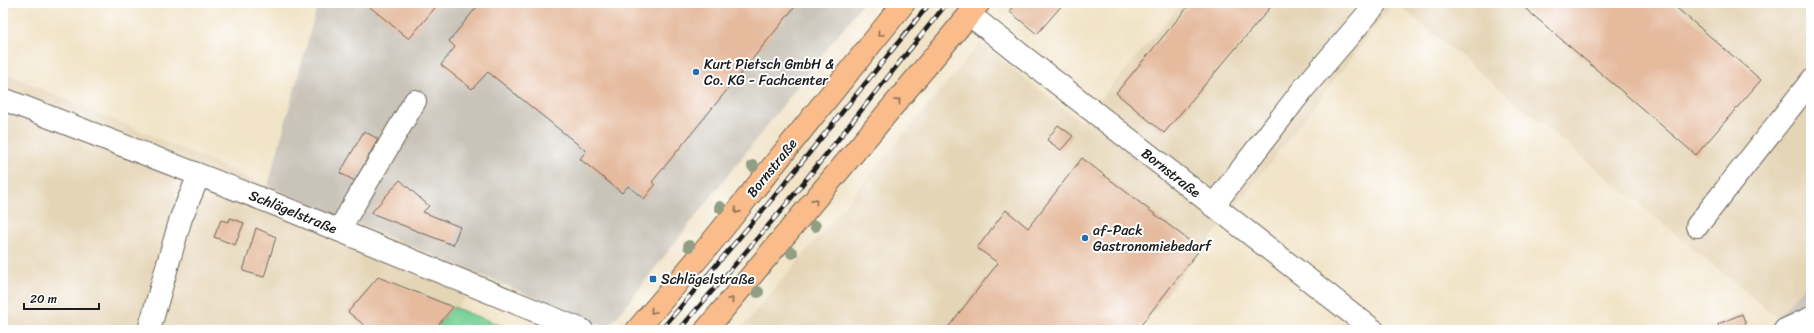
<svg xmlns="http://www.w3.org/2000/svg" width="1814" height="333" font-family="Sriracha,sans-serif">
<rect width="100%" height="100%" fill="#fff"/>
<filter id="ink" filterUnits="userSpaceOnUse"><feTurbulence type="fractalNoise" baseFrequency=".025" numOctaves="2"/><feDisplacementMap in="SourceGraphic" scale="8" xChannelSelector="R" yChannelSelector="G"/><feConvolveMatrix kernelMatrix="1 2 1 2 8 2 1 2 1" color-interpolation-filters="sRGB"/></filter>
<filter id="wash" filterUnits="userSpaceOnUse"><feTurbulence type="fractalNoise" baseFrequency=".012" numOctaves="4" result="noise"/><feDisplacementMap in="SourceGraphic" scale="16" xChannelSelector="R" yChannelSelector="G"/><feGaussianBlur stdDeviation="0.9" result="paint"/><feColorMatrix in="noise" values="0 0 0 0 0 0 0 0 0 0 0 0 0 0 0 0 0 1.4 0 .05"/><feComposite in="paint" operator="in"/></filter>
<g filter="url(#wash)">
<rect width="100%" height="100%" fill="#f1e4c8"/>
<path fill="#e5d5b7" d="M1182,3H1394L1140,330H740L980,43L1081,122Z
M1396,3H1811V277L1777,318Z
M3,72L268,186L484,276L438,330H3Z"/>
<path fill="#c9c3b8" d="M318,3H863L608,328L268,186Z
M1811,277V330H1773L1777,318Z"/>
<path fill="#76d097" stroke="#49765a" d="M453,307L512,330H434Z"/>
<g id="blocks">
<path fill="#e5ba9d" d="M365,3H439L409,39Z
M480,3H798L652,182L655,185L644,199L628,186L622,193L580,159L586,151L488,72L472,89L441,65L455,47L449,41Z
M1016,3H1064L1037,34L1009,11Z
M1191,3H1274L1164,133L1116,93Z
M1519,3H1671L1761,80L1696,155Z
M1058,125L1073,136L1061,150L1047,140Z
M364,131L378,139L355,181L340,173Z
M1082,158L1200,249L1137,330H946L998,263L977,248L1006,210L1028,228Z
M400,180L429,206L423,212L460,227L453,245L371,213Z
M230,218L244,223L235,245L214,237L221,220L229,222Z
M256,228L276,237L264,277L243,271Z
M378,277L453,307L434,330H370L348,312Z
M1742,314L1746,324L1732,330H1720L1718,324Z"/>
</g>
</g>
<g filter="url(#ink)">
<use href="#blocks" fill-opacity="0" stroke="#676258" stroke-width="1"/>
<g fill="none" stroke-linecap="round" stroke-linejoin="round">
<g stroke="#676258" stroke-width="24">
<path id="minor" d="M970,15L1373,330
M3,99L277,205L582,330
M1213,206L1304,88L1377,3
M1697,226L1811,81
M339,230L415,101
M149,330L181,218L199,175
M1785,330L1811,318"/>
</g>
<g stroke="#676258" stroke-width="24">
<path id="major" d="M637,330L711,243L904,3
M706,330L979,3"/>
</g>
<path stroke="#676258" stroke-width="2.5" stroke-dasharray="1 3" stroke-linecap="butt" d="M608,330L613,324"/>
<use href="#minor" stroke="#fff" stroke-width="22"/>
<use href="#major" stroke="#f9bc8a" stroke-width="22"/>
<g stroke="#1c1c1c" stroke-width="4.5">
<path id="rail" d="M661,330L773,198L930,3
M679,330L784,207L947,3"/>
</g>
<use href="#rail" stroke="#fff" stroke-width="3" stroke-dasharray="9" stroke-linecap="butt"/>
</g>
<g fill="#909e84">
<circle cx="753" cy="166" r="6"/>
<circle cx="720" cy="207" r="6"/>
<circle cx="815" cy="226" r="6"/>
<circle cx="689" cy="246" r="6"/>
<circle cx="792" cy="253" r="6"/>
<circle cx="758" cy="292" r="6"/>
</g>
<defs><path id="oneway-chevron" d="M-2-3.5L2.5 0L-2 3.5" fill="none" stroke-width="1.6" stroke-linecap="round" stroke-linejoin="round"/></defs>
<g stroke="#8a6c53">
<use href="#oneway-chevron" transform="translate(880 34) rotate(128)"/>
<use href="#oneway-chevron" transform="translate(898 101) rotate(-50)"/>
<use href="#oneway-chevron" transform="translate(815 201) rotate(-50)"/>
<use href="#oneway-chevron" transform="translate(737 211) rotate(129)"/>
<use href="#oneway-chevron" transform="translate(731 300) rotate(-50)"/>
<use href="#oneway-chevron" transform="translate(653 311) rotate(130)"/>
</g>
</g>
<g fill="#1f6fb2" stroke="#fff" stroke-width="1.5">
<circle cx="696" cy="72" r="4"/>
<circle cx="1085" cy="238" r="4"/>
<rect x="649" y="275" width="8" height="8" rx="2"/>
</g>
<g text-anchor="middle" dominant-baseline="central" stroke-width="4" stroke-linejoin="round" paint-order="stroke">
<g font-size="14" fill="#1c1c1c" stroke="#fff" text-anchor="start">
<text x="704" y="64">Kurt Pietsch GmbH &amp;<tspan x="704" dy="16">Co. KG - Fachcenter</tspan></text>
<text x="1093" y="230">af-Pack<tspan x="1093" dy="16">Gastronomiebedarf</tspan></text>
<text x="661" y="279">Schlägelstraße</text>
</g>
<g font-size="14" fill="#1c1c1c" stroke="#fff">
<text transform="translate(772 168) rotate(-51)">Bornstraße</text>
<text transform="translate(1171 173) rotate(38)">Bornstraße</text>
<text transform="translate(293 212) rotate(22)">Schlägelstraße</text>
</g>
</g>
<rect width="1814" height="333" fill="none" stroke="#fff" stroke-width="16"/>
<path d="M24 303v6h75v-6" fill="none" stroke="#1c1c1c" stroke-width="2"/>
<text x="30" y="303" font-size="12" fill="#1c1c1c" stroke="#ffffff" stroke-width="3" paint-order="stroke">20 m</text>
</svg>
